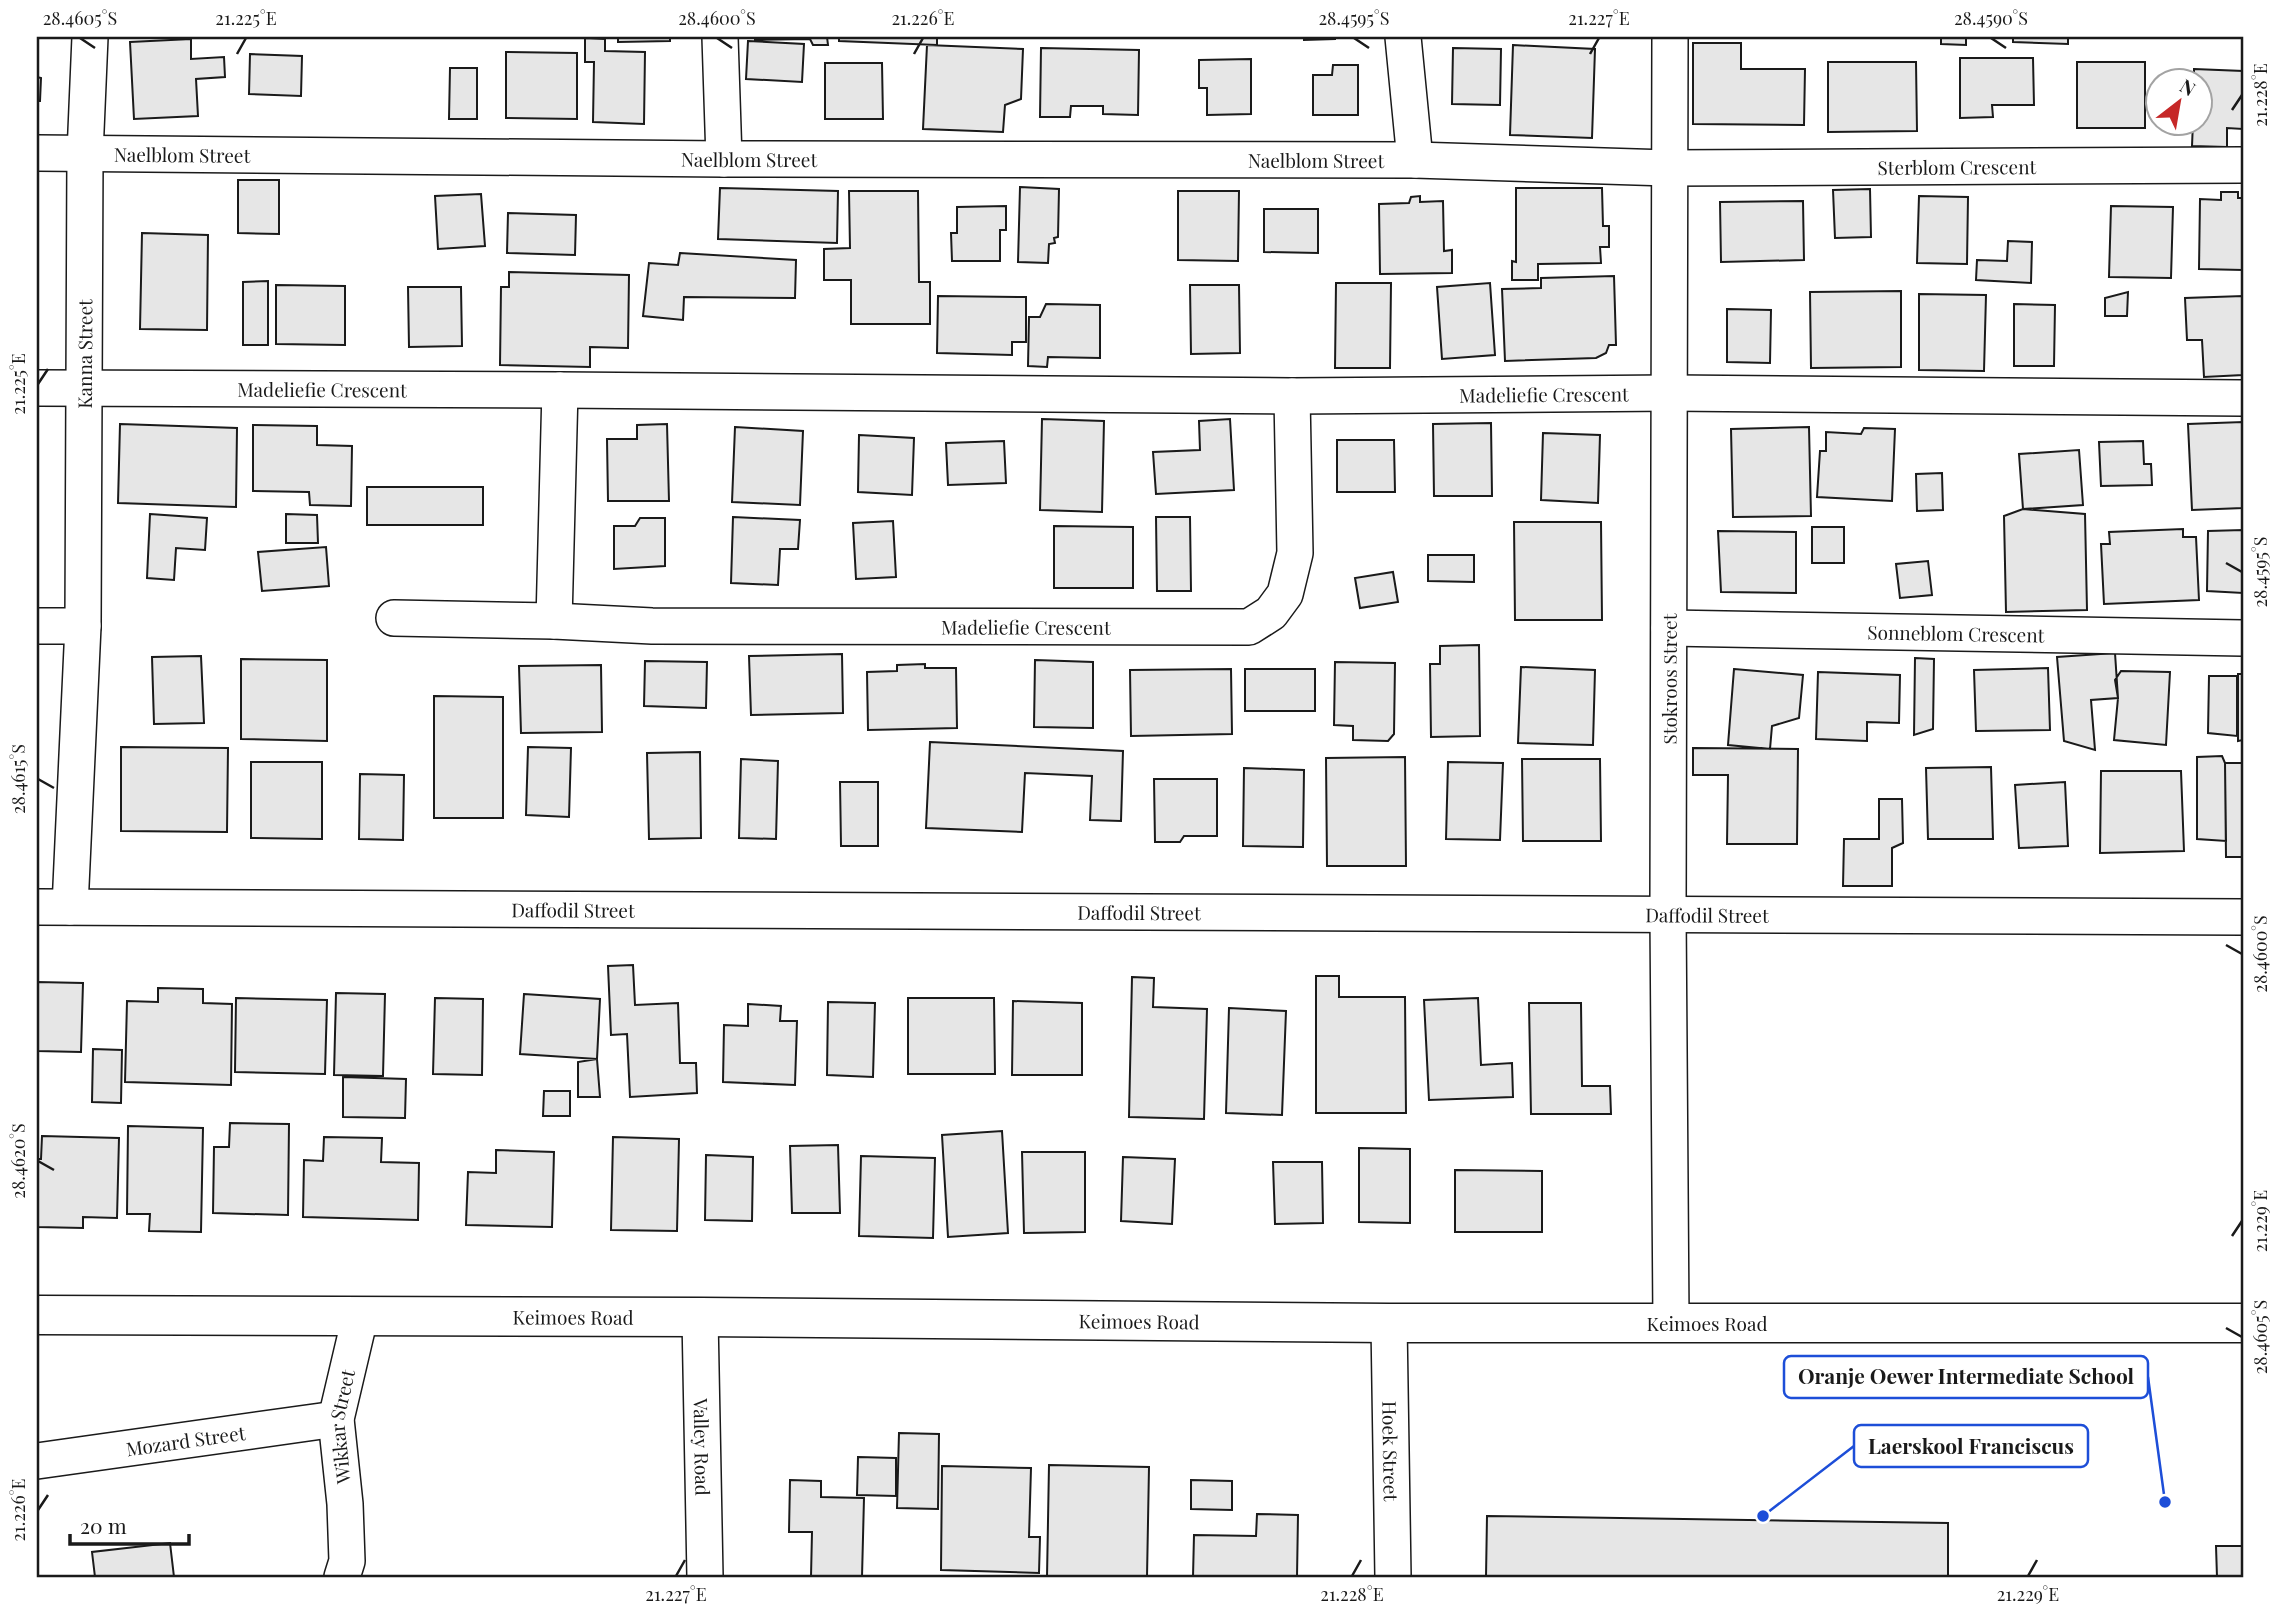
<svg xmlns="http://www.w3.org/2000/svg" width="2280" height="1614" font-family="'Playfair Display',serif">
<rect width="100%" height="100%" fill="#fff"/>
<path fill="#e6e6e6" stroke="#1a1a1a" stroke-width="2" d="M618,37H670V41L618,42Z
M755,37H827L828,45H813L810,39L755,40Z
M839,37H937V45L839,41Z
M1304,37H1335V39L1304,40Z
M1941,37H1966V45L1941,44Z
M2013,37H2068V44L2013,42Z
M585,38L605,39V51L645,52L644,124L593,122L594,62H585Z
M191,39V59L224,57L225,77L196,79L198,116L134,119L130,42Z
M748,41L804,44L802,82L746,79Z
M1693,43H1741V69H1805L1804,125L1693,124Z
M927,45L1023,49L1021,99L1005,105L1003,132L923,129Z
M1513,45L1595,49L1592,138L1510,135Z
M1041,48L1139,50L1138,115L1103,114V106H1071L1070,117H1040Z
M1453,48L1501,49L1500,105L1452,104Z
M506,52L577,53V119L506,118Z
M250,54L302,56L301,96L249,94Z
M1960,58H2033L2034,105H1992L1993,117L1960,118Z
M1251,59V114L1207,115V88H1199V60Z
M1828,62H1916L1917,131L1828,132Z
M2077,62H2145V128H2077Z
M825,63H882L883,119H825Z
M1333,65H1358V115H1313V75H1332Z
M450,68H477V119H449Z
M2194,69L2243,71V129L2227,128V147L2192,146L2193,122H2200V80H2194Z
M37,77L41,78L40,101H37Z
M238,180H279V234L238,233Z
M1020,187L1059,189L1058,237L1054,238L1055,243L1049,244L1048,263L1018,262Z
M720,188L838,191L837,243L718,239Z
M1516,188H1602L1603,226H1609V247H1600L1601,263L1538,264V280H1512V261L1516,262Z
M1870,189L1871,237L1835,238L1833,190Z
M849,191H918L919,282H930V324H851V280H824V249L850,248Z
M1178,191H1239L1238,261L1178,260Z
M2221,192H2238V198H2243V270L2199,269L2200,199L2221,200Z
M481,194L485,246L438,249L435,196Z
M1420,196V202L1443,201L1444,251L1452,250V273L1380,274L1379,204L1409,203L1411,197Z
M1919,196L1968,197L1967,264L1917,263Z
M1803,201L1804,260L1721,262L1720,202Z
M1006,206V230H1000V261H952L951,233H957V207Z
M2111,206L2173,207L2171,278L2109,277Z
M1264,209H1318V253L1264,252Z
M508,213L576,215L575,255L507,253Z
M142,233L208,235L207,330L140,329Z
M2008,241L2032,242L2031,283L1976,280L1977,260L2007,261Z
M680,253L796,260L795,298L684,297L683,320L643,316L649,263L678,265Z
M509,272L629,275L628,348L590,347V367L500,365L501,287H509Z
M1614,276L1616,345H1609L1606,353L1596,358L1505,361L1502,289L1541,288V278Z
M268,281V345H243V282Z
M1336,283H1391L1390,368H1335Z
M1490,283L1495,355L1442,359L1437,287Z
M276,285L345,286V345L276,344Z
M1190,285H1239L1240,353L1191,354Z
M408,287H461L462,346L409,347Z
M1901,291V367L1811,368L1810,292Z
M2128,292L2127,316H2105V298Z
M1919,294L1986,295L1984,371L1919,370Z
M938,296L1026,297V342H1012V355L937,353Z
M2243,296V375L2204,377L2202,340H2187L2185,298Z
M1046,304L1100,305V358L1048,357L1047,367L1028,366L1029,317H1040Z
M2014,304L2055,305L2054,366H2014Z
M1727,309L1771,310L1770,363L1727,362Z
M1042,419L1104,421L1102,512L1040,510Z
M1230,419L1234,490L1156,494L1153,452L1200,450L1199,421Z
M2243,422V508L2192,510L2188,424Z
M1491,423L1492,496H1434L1433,424Z
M120,424L237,428L236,507L118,503Z
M667,424L669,501H608L607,439H637V425Z
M253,425L317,426V445L352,446L351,506L310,505L309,492L253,491Z
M735,427L803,431L800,505L732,502Z
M1809,427L1811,516L1733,517L1731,429Z
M1864,428L1895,429L1892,501L1817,497L1820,451H1826V432L1861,434Z
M1543,433L1600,435L1598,503L1541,500Z
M859,435L914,438L912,495L858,492Z
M1337,440H1394L1395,492H1337Z
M1004,441L1006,483L948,485L946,443Z
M2143,441L2144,464H2151L2152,485L2101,486L2099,442Z
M2079,450L2083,505L2023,509L2019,454Z
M1942,473L1943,510L1917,511L1916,474Z
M367,487H483V525H367Z
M2023,509L2085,514L2087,610L2006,612L2004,516Z
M150,514L207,518L205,550L176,548L174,580L147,578Z
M286,514L317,515L318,543H286Z
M733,517L800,520L798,549H780L778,585L731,583Z
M1156,517H1190L1191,591H1157Z
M640,518H665V566L614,569V526H635Z
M893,521L896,577L856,579L853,523Z
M1514,522H1601L1602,620H1515Z
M1054,526L1133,527V588H1054Z
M1812,527H1844V563H1812Z
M2183,529V537H2196L2199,600L2104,604L2101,544H2110L2109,532Z
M2243,530V593L2207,591L2208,531Z
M1718,531L1796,532V593L1721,592Z
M326,547L329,586L262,591L258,552Z
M1428,555H1474V582L1428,581Z
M1928,561L1932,595L1900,598L1896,564Z
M1393,572L1398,602L1360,608L1355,578Z
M1479,645L1480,736L1431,737L1430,664H1440V646Z
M2115,653L2118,698L2091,700L2095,750L2064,741L2057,657Z
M842,654L843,713L751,715L749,656Z
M201,656L204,723L154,724L152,657Z
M1915,658L1934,659L1933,729L1914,735Z
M241,659L327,660V741L241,739Z
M1035,660L1093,662V728L1034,727Z
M645,661L707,662L706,708L644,706Z
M1335,662L1395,663L1394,734L1388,741L1353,740V726L1334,725Z
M925,664V668H956L957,728L868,730L867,672L897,671V665Z
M601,665L602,732L521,733L519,666Z
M1521,667L1595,670L1593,745L1518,743Z
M2048,668L2050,730L1976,731L1974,670Z
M1231,669L1232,734L1131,736L1130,670Z
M1245,669H1315V711H1245Z
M1734,669L1803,675L1799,718L1772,726L1770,749L1728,745Z
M2121,671L2170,672L2166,745L2114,740L2118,698L2115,680Z
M1818,672L1900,675L1899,723L1867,722V741L1816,739Z
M2238,674H2243V740L2238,741Z
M2209,676H2237V736L2208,733Z
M434,696L503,697V818H434Z
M930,742L1123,751L1121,821L1090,820L1092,776L1025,773L1022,832L926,828Z
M121,747L228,748L227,832L121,831Z
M528,747L571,748L569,817L526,815Z
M1693,748L1798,749L1797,844H1727L1728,775H1693Z
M700,752L701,838L649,839L647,753Z
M2222,756L2225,763L2226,841L2197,839V757Z
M1405,757L1406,866H1327L1326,758Z
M741,759L778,761L776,839L739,838Z
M1522,759H1600L1601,841H1523Z
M251,762H322V839L251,838Z
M1448,762L1503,763L1500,840L1446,839Z
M2225,763H2243V857H2226Z
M1991,767L1993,839H1928L1926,768Z
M1244,768L1304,770L1303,847L1243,846Z
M2101,771H2181L2184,851L2100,853Z
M360,774L404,775L403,840L359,839Z
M1154,779H1217V836H1184L1180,842H1155Z
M840,782H878V846H841Z
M2065,782L2068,846L2019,848L2015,785Z
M1879,799H1902L1903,843L1892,848V886H1843L1844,839H1879Z
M633,965L635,1005L678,1003L680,1063H696L697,1093L630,1097L627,1034L611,1035L608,966Z
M1316,976H1339V997H1405L1406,1113H1316Z
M1132,977L1154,978L1153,1007L1207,1009L1204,1119L1129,1117Z
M37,982L83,983L81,1052L37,1051Z
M158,988L203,989V1003L232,1004L231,1085L125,1082L127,1001L158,1002Z
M336,993L385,994L383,1076L334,1075Z
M524,994L600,999L597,1059L520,1054Z
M236,998L327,1000L325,1074L235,1072Z
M435,998L483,999L482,1075L433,1074Z
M908,998H994L995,1074H908Z
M1478,998L1481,1065L1512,1063L1513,1097L1429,1100L1424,1000Z
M1013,1001L1082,1003V1075H1012Z
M828,1002L875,1003L873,1077L827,1075Z
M1529,1003H1581L1582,1086H1610L1611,1114H1531Z
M748,1004L781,1006L780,1021H797L795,1085L723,1082L724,1025L748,1026Z
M1229,1008L1286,1011L1282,1115L1226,1113Z
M93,1049L122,1050L121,1103L92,1102Z
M597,1059L600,1097H578V1062Z
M343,1077L406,1079L405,1118L343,1117Z
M544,1091H570V1116H543Z
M230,1123L289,1124L288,1215L213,1213L214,1147H229Z
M128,1126L203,1128L201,1232L149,1231L150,1214H127Z
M1002,1131L1008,1233L948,1237L942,1135Z
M42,1136L119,1138L117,1218L83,1217V1228L37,1227V1159H41Z
M324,1137L382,1138L381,1162L419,1163L418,1220L303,1217L304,1160L323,1161Z
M613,1137L679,1139L677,1231L611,1230Z
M838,1145L840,1213H792L790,1146Z
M1359,1148L1410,1149V1223L1359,1222Z
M496,1150L554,1152L552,1227L466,1225L468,1172L496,1173Z
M1022,1152H1085V1232L1024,1233Z
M706,1155L753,1157L752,1221L705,1220Z
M861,1156L935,1158L933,1238L859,1236Z
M1123,1157L1175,1159L1172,1224L1121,1221Z
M1273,1162H1322L1323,1223L1275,1224Z
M1455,1170L1542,1171V1232H1455Z
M899,1433L939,1434L938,1509L897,1508Z
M858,1457L896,1458V1496L857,1495Z
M1049,1465L1149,1467L1147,1577H1047Z
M942,1466L1031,1468L1029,1537H1040L1039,1573L941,1570Z
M790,1480L821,1481V1497L864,1498L862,1577H811L812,1532H789Z
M1191,1480L1232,1481V1510L1191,1509Z
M1257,1514L1298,1515L1297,1577H1193L1194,1535L1256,1536Z
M1487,1516L1948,1523V1577H1486Z
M170,1543L174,1577H95L92,1552Z
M2216,1546H2243V1577H2217Z"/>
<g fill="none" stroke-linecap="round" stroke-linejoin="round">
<g stroke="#1a1a1a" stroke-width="38">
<g id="minor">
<path d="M720,37L724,159"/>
<path d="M1403,37L1415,160"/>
<path d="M1670,37L1668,913L1671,1322"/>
<path id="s1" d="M37,153L724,159L1415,160L1668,168L2243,165"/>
<path id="s2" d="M37,388L560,390L1292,396L1671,393L2243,398"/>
<path id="s3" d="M394,618L554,621L652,626L1249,627L1271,613L1285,594L1295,553L1292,396"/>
<path d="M554,621L560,390"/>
<path id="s4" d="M37,626H83L85,154L90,37"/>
<path id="s5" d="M1669,628L2243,638"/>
<path id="s6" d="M37,907L2243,917"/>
<path d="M70,907L83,626"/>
<path id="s7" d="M700,1317L705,1577"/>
<path id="s8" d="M1389,1323L1393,1577"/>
<path id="s9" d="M37,1461L336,1419"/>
<path id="s10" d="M342,1577L347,1561L345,1504L336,1419L360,1317"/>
</g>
</g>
<g stroke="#1a1a1a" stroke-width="41">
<g id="tertiary">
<path id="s11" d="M37,1315L700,1317L1389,1323H2243"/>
</g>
</g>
<use href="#minor" stroke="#fff" stroke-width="35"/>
<use href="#tertiary" stroke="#fff" stroke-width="38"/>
</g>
<path fill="none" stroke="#1a1a1a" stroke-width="2.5" d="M80,38L95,48M717,38L732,48M1354,38L1369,48M1991,38L2006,48M237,54L246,38M914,54L923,38M1590,54L1599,38M2232,110L2242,95M38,384L48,369M2226,563L2242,572M38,779L54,788M2226,945L2242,954M38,1161L54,1170M2232,1236L2242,1221M2226,1328L2242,1337M38,1510L48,1495M676,1576L685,1560M1352,1576L1361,1560M2028,1576L2037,1560"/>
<g text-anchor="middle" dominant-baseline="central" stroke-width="5" stroke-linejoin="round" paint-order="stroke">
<g font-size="19" fill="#1a1a1a" stroke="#fff">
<text stroke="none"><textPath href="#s1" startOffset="145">Naelblom Street</textPath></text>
<text stroke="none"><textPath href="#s1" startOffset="712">Naelblom Street</textPath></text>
<text stroke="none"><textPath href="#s1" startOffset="1279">Naelblom Street</textPath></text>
<text stroke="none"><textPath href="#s1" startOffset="1920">Sterblom Crescent</textPath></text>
<text stroke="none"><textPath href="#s4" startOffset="318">Kanna Street</textPath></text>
<text stroke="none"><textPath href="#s2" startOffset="285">Madeliefie Crescent</textPath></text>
<text stroke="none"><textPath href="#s2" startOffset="1507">Madeliefie Crescent</textPath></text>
<text stroke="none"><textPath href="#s3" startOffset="632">Madeliefie Crescent</textPath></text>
<text stroke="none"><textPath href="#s5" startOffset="287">Sonneblom Crescent</textPath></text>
<text transform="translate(1669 679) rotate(-90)">Stokroos Street</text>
<text stroke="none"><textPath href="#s6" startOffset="536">Daffodil Street</textPath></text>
<text stroke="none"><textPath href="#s6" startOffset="1102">Daffodil Street</textPath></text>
<text stroke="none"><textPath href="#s6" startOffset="1670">Daffodil Street</textPath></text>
<text stroke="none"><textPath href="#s11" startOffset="536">Keimoes Road</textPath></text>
<text stroke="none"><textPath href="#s11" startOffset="1102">Keimoes Road</textPath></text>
<text stroke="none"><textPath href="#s11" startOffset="1670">Keimoes Road</textPath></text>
<text stroke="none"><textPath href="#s10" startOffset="152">Wikkar Street</textPath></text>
<text stroke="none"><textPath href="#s9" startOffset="150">Mozard Street</textPath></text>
<text stroke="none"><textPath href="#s7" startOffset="130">Valley Road</textPath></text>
<text stroke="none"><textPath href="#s8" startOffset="128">Hoek Street</textPath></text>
</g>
</g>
<path fill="none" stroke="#1d4ed8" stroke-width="2.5" d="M2165 1502L2148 1377M1763 1516L1854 1446"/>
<g fill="#1d4ed8" stroke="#fff" stroke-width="2.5">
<circle cx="2165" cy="1502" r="7"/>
<circle cx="1763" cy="1516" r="7"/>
</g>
<g fill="#fff" stroke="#1d4ed8" stroke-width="2.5">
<rect x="1784" y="1356" width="364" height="42" rx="7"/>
<rect x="1854" y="1425" width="234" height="42" rx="7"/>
</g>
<g font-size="21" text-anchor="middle" font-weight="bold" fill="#1a1a1a">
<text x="1966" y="1384">Oranje Oewer Intermediate School</text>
<text x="1971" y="1454">Laerskool Franciscus</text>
</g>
<rect width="2280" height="1614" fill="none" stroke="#ffffff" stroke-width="77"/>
<g transform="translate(2179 102) rotate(31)"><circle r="33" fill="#ffffff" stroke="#a3a3a3" stroke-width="2"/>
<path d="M0-5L12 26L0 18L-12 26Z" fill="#c62828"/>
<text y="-10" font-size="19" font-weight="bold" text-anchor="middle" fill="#1a1a1a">N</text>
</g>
<path d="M70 1534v10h119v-10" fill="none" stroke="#1a1a1a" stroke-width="3.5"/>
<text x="80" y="1534" font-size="21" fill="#1a1a1a" stroke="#ffffff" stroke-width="5" paint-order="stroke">20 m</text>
<rect x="38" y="38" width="2204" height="1538" fill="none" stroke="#1a1a1a" stroke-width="2.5"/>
<g font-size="18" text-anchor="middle" fill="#1a1a1a">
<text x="80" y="25">28.4605°S</text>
<text x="246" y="25">21.225°E</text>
<text x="717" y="25">28.4600°S</text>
<text x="923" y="25">21.226°E</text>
<text x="1354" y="25">28.4595°S</text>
<text x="1599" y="25">21.227°E</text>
<text x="1991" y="25">28.4590°S</text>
<text transform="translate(2261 95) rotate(-90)" y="6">21.228°E</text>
<text transform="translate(19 384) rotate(-90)" y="6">21.225°E</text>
<text transform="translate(2261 572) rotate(-90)" y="6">28.4595°S</text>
<text transform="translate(19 779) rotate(-90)" y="6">28.4615°S</text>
<text transform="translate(2261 954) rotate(-90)" y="6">28.4600°S</text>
<text transform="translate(19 1161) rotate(-90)" y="6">28.4620°S</text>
<text transform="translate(2261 1221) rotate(-90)" y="6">21.229°E</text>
<text transform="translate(2261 1337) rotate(-90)" y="6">28.4605°S</text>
<text transform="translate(19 1510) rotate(-90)" y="6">21.226°E</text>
<text x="676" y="1601">21.227°E</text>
<text x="1352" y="1601">21.228°E</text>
<text x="2028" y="1601">21.229°E</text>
</g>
</svg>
